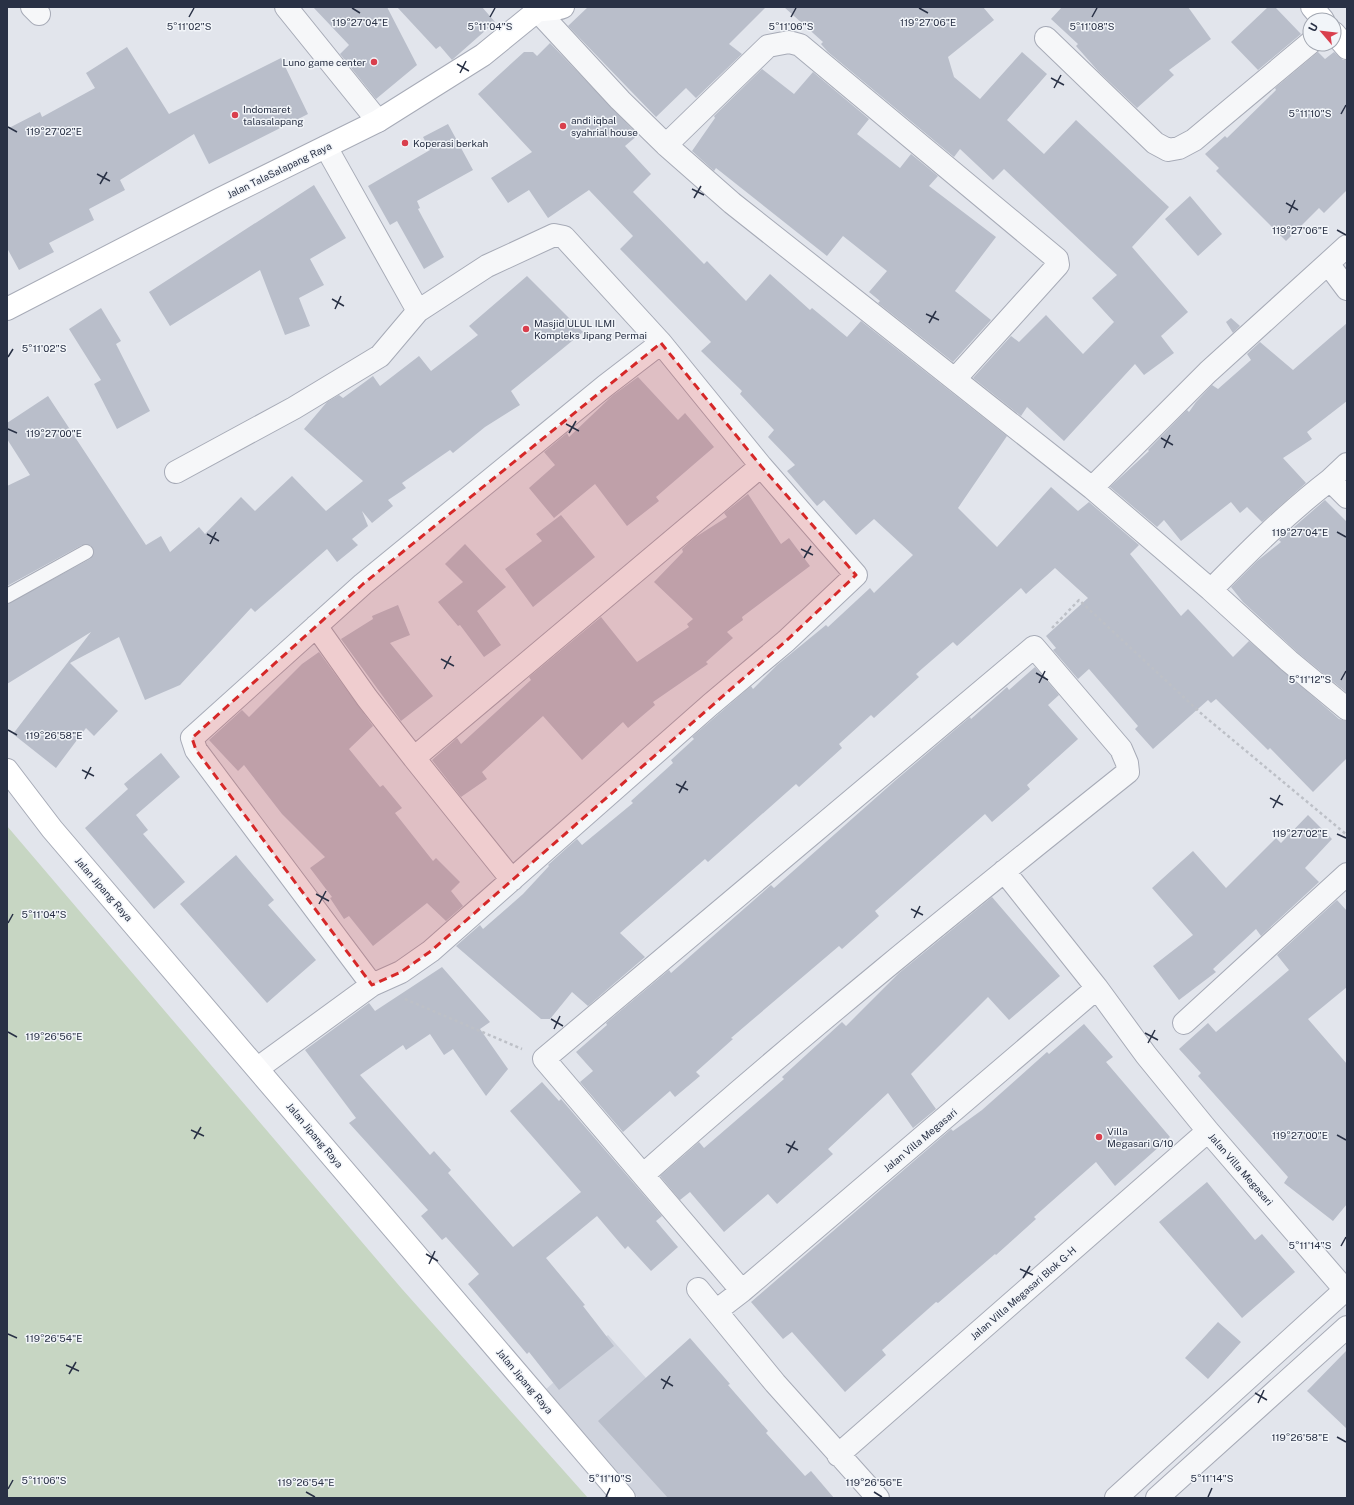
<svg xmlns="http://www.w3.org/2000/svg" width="1354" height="1505" font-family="'Public Sans',sans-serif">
<rect width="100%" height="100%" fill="#e2e5ec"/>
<path fill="#d0d4de" d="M608,1335L752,1498H638L545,1390Z"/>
<path fill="#c7d6c3" d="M7,826L402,1289L588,1498H7Z"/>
<path fill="#b9beca" d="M313,7H387L417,65L376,99L340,54L349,45Z
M397,7H482L495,22L452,60L440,46L436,49Z
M588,7H766L729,44L742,54L696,98L686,88L656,117L568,26Z
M784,7H983L994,20L948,57L954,77L980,99L1022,52L1047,74L1007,120L1044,154L1076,120L1169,207L1132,247L1188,312L1161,336L1174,353L1144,375L1135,364L1064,441L1027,407L1021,416L973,378L1011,336L1019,342L1046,315L1083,354L1114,322L1092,298L1117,275L1004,169L993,180L960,149L954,157L828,52L821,44L823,42Z
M1062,7H1188L1211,39L1169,70L1174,75L1137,108L1099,72L1076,46L1078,44L1051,19Z
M1268,7H1275L1301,34L1258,70L1231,42Z
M550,43L638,135L625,146L651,174L633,192L704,264L707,261L746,301L770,274L810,310L812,308L847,337L861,321L1007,436L958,508L997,547L1051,487L1078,511L1089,502L1139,545L1130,554L1181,616L1188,609L1233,657L1249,641L1339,719L1347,721V758L1313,792L1270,748L1268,750L1216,699L1211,703L1208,700L1153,749L1135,729L1138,726L1089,669L1078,679L1053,650L1056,648L1046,636L1088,598L1055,568L1026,594L1021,588L957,646L953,642L916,674L919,677L874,718L871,715L839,744L842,748L799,787L796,784L708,862L705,859L620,933L645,957L588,1006L572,992L550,1019H541L456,946L480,925L483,929L523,894L549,866L548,865L569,846L577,839L582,845L633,803L631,801L673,763L671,760L694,739L692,737L751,686L753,689L777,665L826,625L828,627L870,588L874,593L913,555L874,519L856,535L824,500L817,506L787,471L795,465L768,437L774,430L740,394L742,391L701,351L711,342L620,249L633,236L589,190L548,218L529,190L508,203L491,178L532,152L478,94L524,52H533L537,56Z
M127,47L169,114L281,58L308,114L209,164L194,134L120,180L125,190L89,209L94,220L49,243L54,252L19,270L7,248V129L40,112L42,117L95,88L86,73Z
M1318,52L1325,59L1334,52L1343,60H1347V190L1324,213L1319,208L1286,241L1216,171L1219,168L1205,154L1225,136L1227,138L1276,90L1275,88Z
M762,69L794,94L813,72L869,119L857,134L900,168L911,154L938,176L929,186L996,237L955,291L991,320L953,362L878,303L880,301L869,292L887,271L843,236L827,256L716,168L714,171L692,151L715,118L714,116Z
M448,124L473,170L417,201L420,208L418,209L444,257L424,269L397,221L390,225L368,186L430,150L423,137Z
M314,185L346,238L310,259L324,285L299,298L310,326L285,335L260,270L170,326L149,292Z
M1190,196L1222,234L1198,256L1165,219Z
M527,276L583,332L511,391L520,405L485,427L453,453L450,450L402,483L406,488L388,500L393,506L372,523L362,511L368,526L352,539L358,545L337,562L327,549L255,612L251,608L180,685L145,700L119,637L70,663L118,711L94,736L86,728L56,768L13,734L91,632L7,684V604L90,559L94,552L90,545H82L7,586V486L30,475L7,439V423L48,396L146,545L161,536L170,552L199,527L205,534L241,497L255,511L292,476L326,511L363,481L304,429L327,402L339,395L343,398L373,376L380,386L419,356L431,371L478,335L469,326Z
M101,308L121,341L116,344L150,411L117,429L94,384L101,380L69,329Z
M1231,318L1240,326L1233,333L1226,322Z
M1347,323V401L1307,432L1312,439L1283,458L1306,483L1262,522L1247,507L1240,513L1231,502L1181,541L1164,520L1157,527L1110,487L1149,451L1148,450L1187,410L1189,412L1196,402L1212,385L1218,389L1251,360L1247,354L1260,342L1293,370Z
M638,377L678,420L685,413L714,447L656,497L659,501L627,526L595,484L554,518L529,488L555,465L544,452L567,433L569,437L612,396Z
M748,494L781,544L789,538L810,566L742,617L743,620L727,632L733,638L706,662L708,664L653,702L655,705L628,728L623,722L582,760L543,716L482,772L487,779L461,797L432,760L457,738L461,744L531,680L529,677L601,617L637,662L689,627L687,624L693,619L654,582L683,552L682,549L694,538L727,517L724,513Z
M1325,500L1347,522V693L1297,652L1243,602L1231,587L1257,561L1281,542L1279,540Z
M561,515L595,557L533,607L505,569L542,541L536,534Z
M465,544L506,587L477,611L501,645L484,657L460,625L458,626L438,602L463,582L445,564Z
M398,605L410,635L390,643L433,696L401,721L341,639L373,619L372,616Z
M319,652L373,726L349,749L380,787L383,785L402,808L395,813L433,861L436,858L460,882L451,891L463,906L446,921L427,903L373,946L349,916L344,919L330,898L332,897L310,868L325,857L282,814L244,765L238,771L209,740L242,710L249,717L302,664Z
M1035,667L1059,695L1048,705L1078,739L1027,785L1030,789L992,822L985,814L875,911L879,916L842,949L839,946L731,1038L733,1039L696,1072L700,1076L675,1097L670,1091L623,1132L580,1082L593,1071L576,1052L607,1025L606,1023L669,970L671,973L771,885L774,888L897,779L970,717L971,719L1007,687L1009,690Z
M161,753L180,777L136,815L148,830L143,834L185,882L154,909L85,828L128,789L124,784Z
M1308,815L1332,839L1305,868L1319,882L1261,936L1256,929L1213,969L1216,972L1179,1000L1153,966L1193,935L1152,888L1193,851L1226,888L1276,838L1281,843Z
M236,855L274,900L268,905L316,960L267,1003L180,904Z
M992,897L1060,976L1009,1020L988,997L911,1074L936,1109L913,1128L888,1093L828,1149L833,1154L777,1204L768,1194L724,1232L690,1192L680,1200L660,1176L699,1142L704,1148L784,1079L782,1077L842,1022L846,1026L899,973Z
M1337,900L1347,911V987L1308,1019L1347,1064V1204L1333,1221L1284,1183L1288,1177L1198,1076L1201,1073L1179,1049L1208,1023L1216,1032L1289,970L1277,955Z
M442,967L490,1022L480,1029L508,1069L486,1096L453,1049L444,1055L430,1034L406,1050L403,1045L360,1075L430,1155L434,1151L451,1170L448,1173L513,1247L581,1192L510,1111L542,1082L559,1101L561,1099L662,1216L656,1221L678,1247L651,1271L628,1246L625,1249L597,1216L546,1258L585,1305L583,1306L614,1346L559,1390L529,1352L527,1354L468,1284L479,1274L446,1237L442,1240L421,1216L428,1210L349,1123L356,1118L305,1050L369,1003L375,1011Z
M1084,1024L1113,1057L1106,1062L1170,1137L1115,1186L1096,1162L1034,1217L1036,1219L996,1255L995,1254L938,1303L936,1302L882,1350L886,1355L845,1392L792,1332L783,1339L751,1302L951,1129L953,1131L982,1110L1047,1052L1049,1054Z
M1207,1182L1255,1240L1262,1234L1295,1272L1242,1318L1159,1222Z
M1218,1322L1241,1342L1208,1379L1185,1358Z
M690,1338L730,1384L728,1385L768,1431L766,1433L805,1476L811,1471L834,1498H668L598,1421Z
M1347,1350V1429L1307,1391Z"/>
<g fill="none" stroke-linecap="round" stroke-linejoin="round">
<g stroke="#a7abb7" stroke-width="16">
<path id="lane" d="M7,596L86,552"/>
</g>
<g stroke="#a7abb7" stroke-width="24">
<path id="street" d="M32,7L39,14
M286,7L378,121
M534,7L620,100L666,145L732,203L1092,488L1208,372L1347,246
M1046,38L1155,143L1168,150L1179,148L1194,140L1310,43
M666,145L768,46L789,42L800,45L1057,259L1058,265L955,379
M326,147L418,311
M1329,265L1347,289
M176,472L294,408L380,356L418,311L487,266L554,235L564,237L661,343L761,466L414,758L512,880
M1330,480L1347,464
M1092,488L1211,590L1289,661L1347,709
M1211,590C1249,551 1287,513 1330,480L1347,497
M316,626L367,698L414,758
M1004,871L1097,988L1146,1055L1208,1131L1347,1292
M372,985L196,750L192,738L363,584L605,386L661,343
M1184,1023L1347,874
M258,1068L372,985L401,972L431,951L710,705L786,641L856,575L761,466
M643,1175C800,1035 964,903 1128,772L1127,763L1121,749L1034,647L544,1059L742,1291L716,1311L775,1383L878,1498
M698,1289L716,1311
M742,1291L1097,988
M838,1455L1208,1131
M1116,1498L1345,1290
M1157,1498L1347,1327"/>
</g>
<g stroke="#a7abb7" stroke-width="24">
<path id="secondary" d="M1312,7L1323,20
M1334,33L1347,48
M7,309L220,199L378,121L483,55L537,11C546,8 554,11 563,7
M7,770L52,829L624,1498"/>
</g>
<path stroke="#bdc0c7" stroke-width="2.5" stroke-dasharray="3 3" stroke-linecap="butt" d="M1052,628L1079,600L1204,716L1347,835
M405,999L522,1049"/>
<use href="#lane" stroke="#f6f7f9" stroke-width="14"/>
<use href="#street" stroke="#f6f7f9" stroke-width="22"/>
<use href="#secondary" stroke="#fff" stroke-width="22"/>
</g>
<path fill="#d62828" fill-opacity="0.2" stroke="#d62828" stroke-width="3" stroke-dasharray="8 5" stroke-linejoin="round" d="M661,343L761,466L856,575L786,641L431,951L401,972L372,985L196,750L192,738L363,584Z"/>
<path fill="none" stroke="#293145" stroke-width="1.5" d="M352,8L360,13M919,8L928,13M189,17L194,8M490,17L495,8M791,17L796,8M1092,17L1097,8M457,64L469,71M460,73L466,61M1051,78L1064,85M1054,88L1061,75M1341,114L1346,105M8,127L17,132M97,174L110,181M100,184L107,172M692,189L704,195M694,198L701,186M1286,203L1298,210M1289,213L1295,200M1337,230L1346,235M332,299L344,306M335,309L341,296M926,314L939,320M929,323L936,311M8,357L13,349M566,424L579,431M8,429L17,433M569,433L576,421M1161,438L1173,445M1164,448L1170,435M1337,532L1346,537M207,534L219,541M210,544L216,532M801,549L813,555M804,558L811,546M441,659L454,666M444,669L451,656M1036,673L1048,680M1341,680L1346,671M1039,683L1045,671M8,730L17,735M82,770L94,776M85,779L91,767M676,784L688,790M679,793L686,781M1270,798L1283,805M1273,808L1280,795M1337,834L1346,838M316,894L329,901M319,904L326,891M911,909L923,915M914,918L920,906M8,923L13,914M551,1019L563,1026M554,1029L560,1016M8,1032L17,1037M1145,1033L1158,1040M1148,1043L1155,1030M191,1130L204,1136M1337,1135L1346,1140M194,1139L201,1127M786,1144L798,1150M788,1153L795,1141M1341,1246L1346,1237M426,1254L438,1261M429,1264L435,1251M1020,1269L1033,1275M1023,1278L1030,1266M8,1334L17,1338M66,1365L79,1371M69,1374L76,1362M661,1379L673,1386M663,1389L670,1376M1255,1393L1267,1400M1258,1403L1264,1390M1337,1437L1346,1442M8,1489L13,1480M306,1492L315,1497M874,1492L882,1497M606,1497L610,1488M1208,1497L1212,1488"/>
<g fill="#d93f4d" stroke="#f2f5f9" stroke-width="1.5">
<circle cx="374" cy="62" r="4"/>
<circle cx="235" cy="115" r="4"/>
<circle cx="563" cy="126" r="4"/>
<circle cx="405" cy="143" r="4"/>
<circle cx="526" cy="329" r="4"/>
<circle cx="1099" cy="1137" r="4"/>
</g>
<g text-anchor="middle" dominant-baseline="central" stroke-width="3" stroke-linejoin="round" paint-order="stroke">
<g font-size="10" fill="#293145" stroke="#f2f5f9" text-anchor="start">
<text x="366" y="62" text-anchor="end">Luno game center</text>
<text x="243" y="109">Indomaret<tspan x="243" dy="12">talasalapang</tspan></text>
<text x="571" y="120">andi iqbal<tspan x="571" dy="12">syahrial house</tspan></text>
<text x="413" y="143">Koperasi berkah</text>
<text x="534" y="323">Masjid ULUL ILMI<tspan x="534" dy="12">Kompleks Jipang Permai</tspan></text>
<text x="1107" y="1131">Villa<tspan x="1107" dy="12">Megasari G/10</tspan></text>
</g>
<g font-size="10" fill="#293145" stroke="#f2f5f9">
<text transform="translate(279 170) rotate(-26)">Jalan TalaSalapang Raya</text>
<text transform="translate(104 889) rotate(49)">Jalan Jipang Raya</text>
<text transform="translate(315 1135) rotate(50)">Jalan Jipang Raya</text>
<text transform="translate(920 1140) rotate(-40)">Jalan Villa Megasari</text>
<text transform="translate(1241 1169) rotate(49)">Jalan Villa Megasari</text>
<text transform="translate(1023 1293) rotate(-41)">Jalan Villa Megasari Blok G-H</text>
<text transform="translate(525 1381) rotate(50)">Jalan Jipang Raya</text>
</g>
</g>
<g font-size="10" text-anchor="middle" fill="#293145" stroke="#f2f5f9" stroke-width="3" stroke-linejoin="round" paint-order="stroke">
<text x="360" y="26">119°27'04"E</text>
<text x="928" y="26">119°27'06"E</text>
<text x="490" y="30">5°11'04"S</text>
<text x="189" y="30">5°11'02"S</text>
<text x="791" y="30">5°11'06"S</text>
<text x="1092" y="30">5°11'08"S</text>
<text x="1310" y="117">5°11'10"S</text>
<text x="54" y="135">119°27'02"E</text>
<text x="1300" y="234">119°27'06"E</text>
<text x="44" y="352">5°11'02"S</text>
<text x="54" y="437">119°27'00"E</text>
<text x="1300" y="536">119°27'04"E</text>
<text x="1310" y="683">5°11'12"S</text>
<text x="54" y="739">119°26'58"E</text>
<text x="1300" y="837">119°27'02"E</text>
<text x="44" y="918">5°11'04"S</text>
<text x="54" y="1040">119°26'56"E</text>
<text x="1300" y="1139">119°27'00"E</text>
<text x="1310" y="1249">5°11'14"S</text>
<text x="54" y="1342">119°26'54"E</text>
<text x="1300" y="1441">119°26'58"E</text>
<text x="610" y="1482">5°11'10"S</text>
<text x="1212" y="1482">5°11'14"S</text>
<text x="44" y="1484">5°11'06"S</text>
<text x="306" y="1486">119°26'54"E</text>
<text x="874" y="1486">119°26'56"E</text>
</g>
<rect width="1354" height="1505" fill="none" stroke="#293145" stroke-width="16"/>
<g transform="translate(1322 32) rotate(298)"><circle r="19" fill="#f2f5f9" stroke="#a2a7b1"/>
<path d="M0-3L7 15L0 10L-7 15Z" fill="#d93f4d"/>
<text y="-6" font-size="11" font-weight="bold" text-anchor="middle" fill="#293145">U</text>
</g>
</svg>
